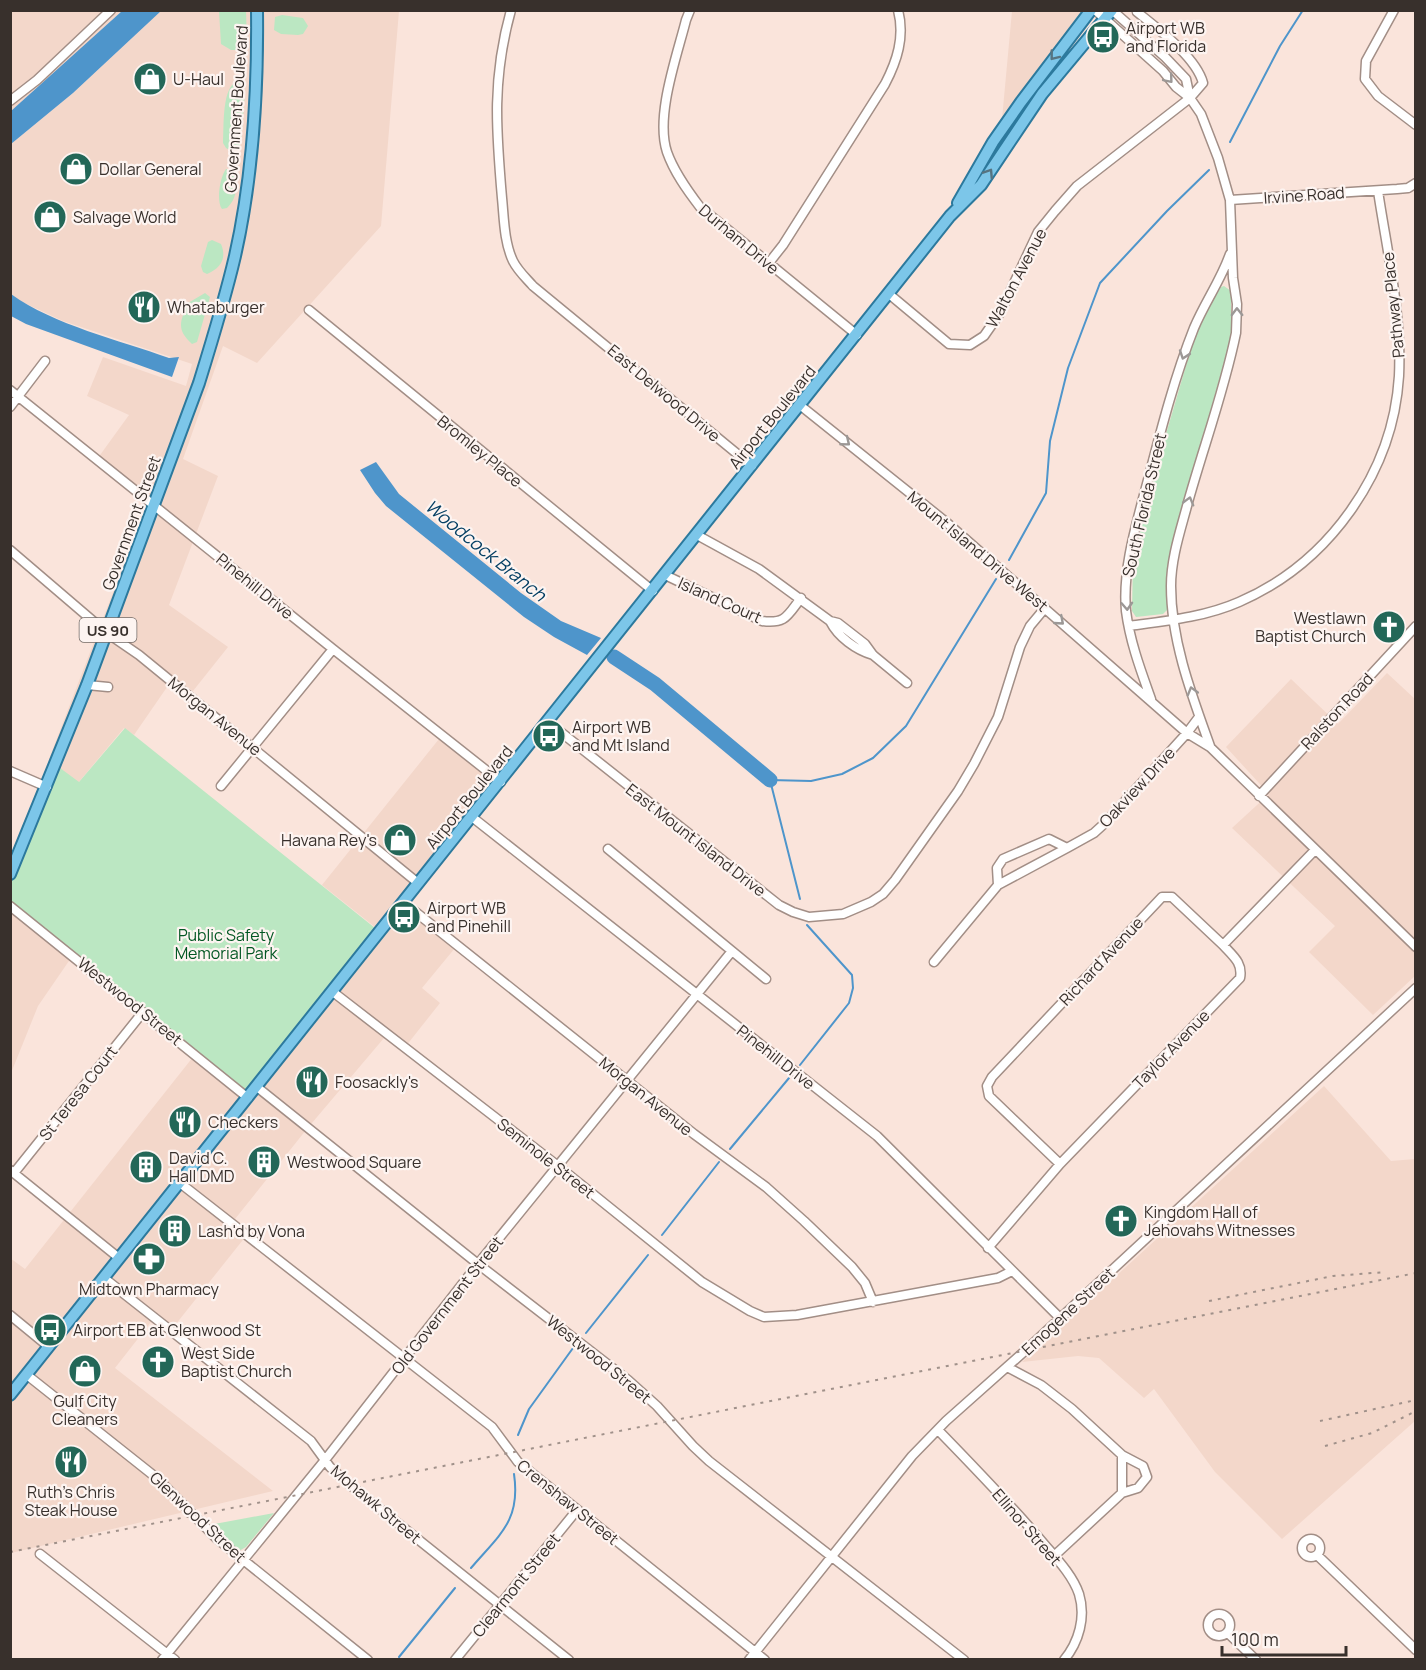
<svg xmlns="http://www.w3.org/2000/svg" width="1426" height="1670" font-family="Manrope,sans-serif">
<rect width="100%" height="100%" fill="#fae4db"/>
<path fill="#f3d7ca" d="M11,11H122L11,111Z
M161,11H399L381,226L257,363L223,346L183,459L218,476L169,605L228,647L193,691L174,677L134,735L124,728L78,783L49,759L147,504L95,462L129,415L87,396L103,357L186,386L192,364L63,321L20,301L11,294V144L73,93Z
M1012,11H1083L1002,119Z
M1387,673L1415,699V976L1373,1015L1309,952L1335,926L1232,828L1269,794L1226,747L1291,679L1338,724Z
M439,739L502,789L407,908L455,948L422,988L440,1003L402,1051L384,1038L306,1130L235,1219L250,1231L168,1334L151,1322L115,1368L273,1491L11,1553L10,1258L25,1269L193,1057L251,1104L385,935L322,885Z
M11,911L71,958L38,1006L11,1073Z
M1324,1086L1391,1161L1415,1159V1421L1282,1539L1215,1472L1154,1389L1144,1398L1099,1358L1078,1356L1022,1362Z"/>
<path fill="#bbe7c2" d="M219,11H246L247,45L244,50H231L221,44Z
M282,15L303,18L308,26L303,34L298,35L281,34L274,30L275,17Z
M234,83H241L245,91L241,143C238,150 233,152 226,148L223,143C224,127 222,93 234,83Z
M226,169L233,170C238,182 238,198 227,208L222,209C216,201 220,177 226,169Z
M212,240L221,244C227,258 221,268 207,274L203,272L201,266L208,242Z
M1224,286L1231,291V338L1172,548L1168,580V609L1163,614L1136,617L1132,611L1133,560L1147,499L1197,328L1215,296L1221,287Z
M205,293L210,297L197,342L192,344C176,329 180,322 188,303Z
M125,728L380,932L248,1098L11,906L10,874L56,765L79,782Z
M274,1513L246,1547L239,1551L209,1525Z"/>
<path fill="#4e95cb" d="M122,11H161L73,93L11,144V111Z
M11,294C54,325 119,340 169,358L179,357L172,377L26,324L11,316Z
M376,462L399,494L521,593L561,621L601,638L587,655L554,637L524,617L386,506L375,493L360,470Z"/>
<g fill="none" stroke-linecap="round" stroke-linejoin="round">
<path stroke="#4e95cb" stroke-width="2" d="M1230,142L1280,46L1303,10
M1009,560L1046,493L1050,441L1068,368L1100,283L1167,211L1209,170
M800,899L770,780L811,781L842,774L873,758L906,726L996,579
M800,1065L849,1003L853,988L852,975L807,925
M730,1149L789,1078
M662,1235L719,1162
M586,1333L648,1255
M518,1435L529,1409L573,1348
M471,1568C499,1535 521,1521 514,1474
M399,1657L455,1588"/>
<path stroke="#4e95cb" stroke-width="15" d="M614,657L655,684L770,780"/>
<g stroke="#a28e86" stroke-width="11">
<path id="minor" d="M511,10C492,78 496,129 502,198C504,218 504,242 513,261C518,271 526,278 533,286L752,466
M690,10L686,20C677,56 655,116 667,152C674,172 687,190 700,207L857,335
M1095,10L1163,71L1176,87L1190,98L1201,114L1218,158L1230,200L1233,278L1237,304L1236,333C1224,392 1203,448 1187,506C1180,532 1171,559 1171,586C1171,641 1192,696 1210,746
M1112,10L1165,57L1186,79L1190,98
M1394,10L1366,61L1365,79L1378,96L1416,125
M10,101L37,80L111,10
M1230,200L1397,189L1408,188L1416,183
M768,264L783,245L885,84C897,61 905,37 898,10
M889,294L949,344L970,345L984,336L1000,313L1038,232L1055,211L1077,186L1190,98L1203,83C1196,57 1158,29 1137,12
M309,310L653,591
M10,390L333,649L501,782
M801,406L946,522L1187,733L1210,747L1416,947
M10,407L45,361
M697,535L759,569L830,621L838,623L865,644L873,655L907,683
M10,550L107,633L139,655L418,883
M665,575L762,621C786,624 787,616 801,598
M830,621C838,637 856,650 873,655
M1129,626C1166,621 1205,617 1239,602C1329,563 1393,473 1399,376C1402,314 1387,251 1378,191
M87,685L108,687
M1151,699C1141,671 1130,642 1126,611C1122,567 1138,519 1149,476C1162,426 1175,376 1194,328C1205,302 1221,280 1230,254
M548,722L779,905L793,912L809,917L843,914L871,902L883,894L895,880L958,791L974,764L998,717L1020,647L1030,626L1045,608
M10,771L47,787
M221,786L333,649
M1259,796L1416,626
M472,817L877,1136L1060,1318
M608,849L766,979
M998,885L1067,848
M403,902L694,1134L766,1187L804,1221L852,1267L865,1283L873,1302
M10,906L248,1098
M934,962L998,885L997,868L1003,859L1049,839L1067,848L1094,833L1105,823L1187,733L1199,717
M333,992L558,1166L702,1282L750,1311L764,1317L797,1315L998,1278L1012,1271
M257,1087L478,1264L628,1380L657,1406L693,1446L709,1461L964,1660
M1060,1164L989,1096L987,1086L992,1077L1162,897H1172L1223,945
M10,1170L119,1258
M14,1173L143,1012
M180,1183L492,1427L518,1462L765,1660
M988,1248L1060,1164L1240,978C1243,963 1233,956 1223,945L1315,850
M104,1278L311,1441L330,1467L350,1485L569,1660
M10,1315L49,1347
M1007,1367L1041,1385L1072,1409L1122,1455V1493L1054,1556
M27,1375L158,1479L216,1538L368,1660
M938,1430C974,1467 1011,1505 1045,1545C1057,1559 1073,1576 1079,1594C1086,1617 1079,1642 1064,1660
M1122,1493L1138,1488L1147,1477L1143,1466L1122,1455
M1302 1548a9 9 0 1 1 18 0a9 9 0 1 1-18 0Z
M40,1554L175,1660
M1317,1555L1416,1650
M1208 1625a11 11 0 1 1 22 0a11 11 0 1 1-22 0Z
M1228,1633L1256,1660
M162,1660L325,1460L478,1264L732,951
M455,1660L577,1510
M749,1660L912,1456L946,1421L1027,1349L1416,988"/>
</g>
<g stroke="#2c799d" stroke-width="14">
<path id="major" d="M958,203L993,142L1021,102L1091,10
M10,874L87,685L199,383C212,341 225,299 235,256C253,176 258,92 257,10
M10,1395L950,216L981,185L1042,94L1112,10"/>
</g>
<use href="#minor" stroke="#fff" stroke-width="8"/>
<use href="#major" stroke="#7cc6e9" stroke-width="10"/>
<path stroke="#a0918a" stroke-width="2" stroke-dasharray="3 6" stroke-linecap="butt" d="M1209,1301L1333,1276L1386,1272
M1320,1421L1416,1400
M1325,1446L1372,1433L1416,1411
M10,1552L1416,1273"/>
</g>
<defs><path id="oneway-chevron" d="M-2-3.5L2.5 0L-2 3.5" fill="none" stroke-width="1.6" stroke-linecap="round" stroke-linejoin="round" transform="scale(1.5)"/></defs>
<g stroke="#577481">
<use href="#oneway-chevron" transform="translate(1054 56) rotate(128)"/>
<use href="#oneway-chevron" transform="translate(989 173) rotate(-57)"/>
</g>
<g stroke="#9c9896">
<use href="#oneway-chevron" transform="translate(1169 79) rotate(50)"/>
<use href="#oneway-chevron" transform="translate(1237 312) rotate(-91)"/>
<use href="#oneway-chevron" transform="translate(1184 355) rotate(109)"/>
<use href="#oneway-chevron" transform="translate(846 442) rotate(39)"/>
<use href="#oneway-chevron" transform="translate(1189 501) rotate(-74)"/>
<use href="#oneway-chevron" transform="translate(1127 606) rotate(87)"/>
<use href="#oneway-chevron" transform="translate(1060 621) rotate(41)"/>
<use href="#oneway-chevron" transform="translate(1192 691) rotate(-106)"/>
</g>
<defs>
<g id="bus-disc" transform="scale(1.725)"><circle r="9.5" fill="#236758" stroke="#fdf4f1"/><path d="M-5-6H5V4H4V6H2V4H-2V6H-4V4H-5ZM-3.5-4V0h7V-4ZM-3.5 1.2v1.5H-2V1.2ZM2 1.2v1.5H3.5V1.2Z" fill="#fff"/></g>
<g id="shop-disc" transform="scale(1.725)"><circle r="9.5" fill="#236758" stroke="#fdf4f1"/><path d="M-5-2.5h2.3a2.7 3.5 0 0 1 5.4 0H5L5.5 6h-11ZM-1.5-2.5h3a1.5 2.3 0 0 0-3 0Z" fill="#fff"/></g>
<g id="restaurant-disc" transform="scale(1.725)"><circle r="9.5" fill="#236758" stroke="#fdf4f1"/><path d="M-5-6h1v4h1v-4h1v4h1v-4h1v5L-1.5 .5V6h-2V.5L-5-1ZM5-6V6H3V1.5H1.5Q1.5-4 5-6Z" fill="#fff"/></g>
<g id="church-disc" transform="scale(1.725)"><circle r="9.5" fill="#236758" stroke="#fdf4f1"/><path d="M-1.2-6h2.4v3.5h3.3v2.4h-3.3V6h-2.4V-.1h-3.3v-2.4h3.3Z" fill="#fff"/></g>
<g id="building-disc" transform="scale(1.725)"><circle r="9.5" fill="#236758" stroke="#fdf4f1"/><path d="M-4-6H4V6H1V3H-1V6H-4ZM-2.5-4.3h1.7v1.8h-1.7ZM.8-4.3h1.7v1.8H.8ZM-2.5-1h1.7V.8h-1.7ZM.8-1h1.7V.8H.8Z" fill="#fff"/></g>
<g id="pharmacy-disc" transform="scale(1.725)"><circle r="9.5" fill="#236758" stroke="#fdf4f1"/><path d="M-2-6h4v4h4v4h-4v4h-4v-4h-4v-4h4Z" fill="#fff"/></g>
</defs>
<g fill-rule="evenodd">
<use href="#bus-disc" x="1103" y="37"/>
<use href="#shop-disc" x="150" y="79"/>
<use href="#shop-disc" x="76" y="169"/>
<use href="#shop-disc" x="50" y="217"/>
<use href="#restaurant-disc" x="144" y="307"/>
<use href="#church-disc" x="1389" y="627"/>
<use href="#bus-disc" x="549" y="736"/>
<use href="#shop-disc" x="400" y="840"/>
<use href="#bus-disc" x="404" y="917"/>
<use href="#restaurant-disc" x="312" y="1082"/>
<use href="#restaurant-disc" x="185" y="1122"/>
<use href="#building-disc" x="264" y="1162"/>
<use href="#building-disc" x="146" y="1167"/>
<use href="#church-disc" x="1121" y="1221"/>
<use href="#building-disc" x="175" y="1231"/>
<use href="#pharmacy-disc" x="149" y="1259"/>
<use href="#bus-disc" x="50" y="1330"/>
<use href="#church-disc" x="158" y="1362"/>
<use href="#shop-disc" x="85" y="1371"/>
<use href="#restaurant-disc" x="71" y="1462"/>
</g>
<g text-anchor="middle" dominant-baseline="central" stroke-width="4.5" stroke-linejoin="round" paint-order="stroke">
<rect fill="#fdf4f1" stroke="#736b67" stroke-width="1.5" x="79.5" y="618" width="57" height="24" rx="4.5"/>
<g font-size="15" font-weight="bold" fill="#38302c">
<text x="108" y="630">US 90</text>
</g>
<g font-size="16" fill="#38302c" stroke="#fdf4f1" text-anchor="start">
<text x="1126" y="28">Airport WB<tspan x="1126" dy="18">and Florida</tspan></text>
<text x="173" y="79">U-Haul</text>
<text x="99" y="169">Dollar General</text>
<text x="73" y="217">Salvage World</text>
<text x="167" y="307">Whataburger</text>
<text x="1366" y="618" text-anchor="end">Westlawn<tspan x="1366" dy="18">Baptist Church</tspan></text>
<text x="572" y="727">Airport WB<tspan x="572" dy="18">and Mt Island</tspan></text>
<text x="377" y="840" text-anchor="end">Havana Rey's</text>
<text x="427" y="908">Airport WB<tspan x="427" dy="18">and Pinehill</tspan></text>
<text x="335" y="1082">Foosackly's</text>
<text x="208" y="1122">Checkers</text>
<text x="169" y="1158">David C.<tspan x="169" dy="18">Hall DMD</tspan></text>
<text x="287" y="1162">Westwood Square</text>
<text x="1144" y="1212">Kingdom Hall of<tspan x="1144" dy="18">Jehovahs Witnesses</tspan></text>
<text x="198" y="1231">Lash'd by Vona</text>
<text x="149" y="1289" text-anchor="middle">Midtown Pharmacy</text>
<text x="73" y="1330">Airport EB at Glenwood St</text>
<text x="181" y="1353">West Side<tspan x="181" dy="18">Baptist Church</tspan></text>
<text x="85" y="1401" text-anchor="middle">Gulf City<tspan x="85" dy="18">Cleaners</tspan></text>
<text x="71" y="1492" text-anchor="middle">Ruth's Chris<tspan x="71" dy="18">Steak House</tspan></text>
</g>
<g font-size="16" fill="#38302c" stroke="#fdf4f1">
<text transform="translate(236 109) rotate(-86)">Government Boulevard</text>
<text transform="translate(1304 195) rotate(-4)">Irvine Road</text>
<text transform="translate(739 239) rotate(40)">Durham Drive</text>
<text transform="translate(1016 278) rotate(-62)">Walton Avenue</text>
<text transform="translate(1393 305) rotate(-96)">Pathway Place</text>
<text transform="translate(664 393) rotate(40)">East Delwood Drive</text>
<text transform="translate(772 417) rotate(-51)">Airport Boulevard</text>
<text transform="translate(480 451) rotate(39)">Bromley Place</text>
<text transform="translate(1144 505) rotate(-77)">South Florida Street</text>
<text transform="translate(131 523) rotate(-70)">Government Street</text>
<text transform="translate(978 551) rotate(40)">Mount Island Drive West</text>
<text transform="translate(255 586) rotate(39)">Pinehill Drive</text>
<text transform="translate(720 600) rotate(24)">Island Court</text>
<text transform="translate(1337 711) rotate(-47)">Ralston Road</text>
<text transform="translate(215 716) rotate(39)">Morgan Avenue</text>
<text transform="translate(1137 787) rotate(-47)">Oakview Drive</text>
<text transform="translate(469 797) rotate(-51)">Airport Boulevard</text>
<text transform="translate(696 840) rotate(38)">East Mount Island Drive</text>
<text transform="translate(1101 961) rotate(-47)">Richard Avenue</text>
<text transform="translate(130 1001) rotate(39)">Westwood Street</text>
<text transform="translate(1171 1049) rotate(-46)">Taylor Avenue</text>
<text transform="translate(776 1057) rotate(38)">Pinehill Drive</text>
<text transform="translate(78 1093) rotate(-52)">St Teresa Court</text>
<text transform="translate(646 1096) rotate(39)">Morgan Avenue</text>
<text transform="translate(546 1158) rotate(38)">Seminole Street</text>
<text transform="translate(447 1305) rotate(-52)">Old Government Street</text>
<text transform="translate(1068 1311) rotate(-43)">Emogene Street</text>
<text transform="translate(599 1359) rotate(39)">Westwood Street</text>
<text transform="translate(568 1502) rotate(39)">Crenshaw Street</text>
<text transform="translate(376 1504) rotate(40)">Mohawk Street</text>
<text transform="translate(198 1517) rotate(43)">Glenwood Street</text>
<text transform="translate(1027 1527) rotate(49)">Ellinor Street</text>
<text transform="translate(516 1585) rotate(-51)">Clearmont Street</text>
</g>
<g font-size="16" fill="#035723" stroke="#fdf4f1">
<text x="226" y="935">Public Safety<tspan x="226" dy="18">Memorial Park</tspan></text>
</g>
<g font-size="18" font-style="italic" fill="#053f63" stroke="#fdf4f1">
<text transform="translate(486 550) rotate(39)">Woodcock Branch</text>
</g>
</g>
<rect width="1426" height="1670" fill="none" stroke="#38302c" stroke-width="24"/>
<path d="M1222 1646v9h124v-9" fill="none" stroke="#38302c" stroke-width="3"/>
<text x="1231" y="1646" font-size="18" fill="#38302c" stroke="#fdf4f1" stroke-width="4.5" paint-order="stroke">100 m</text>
</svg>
